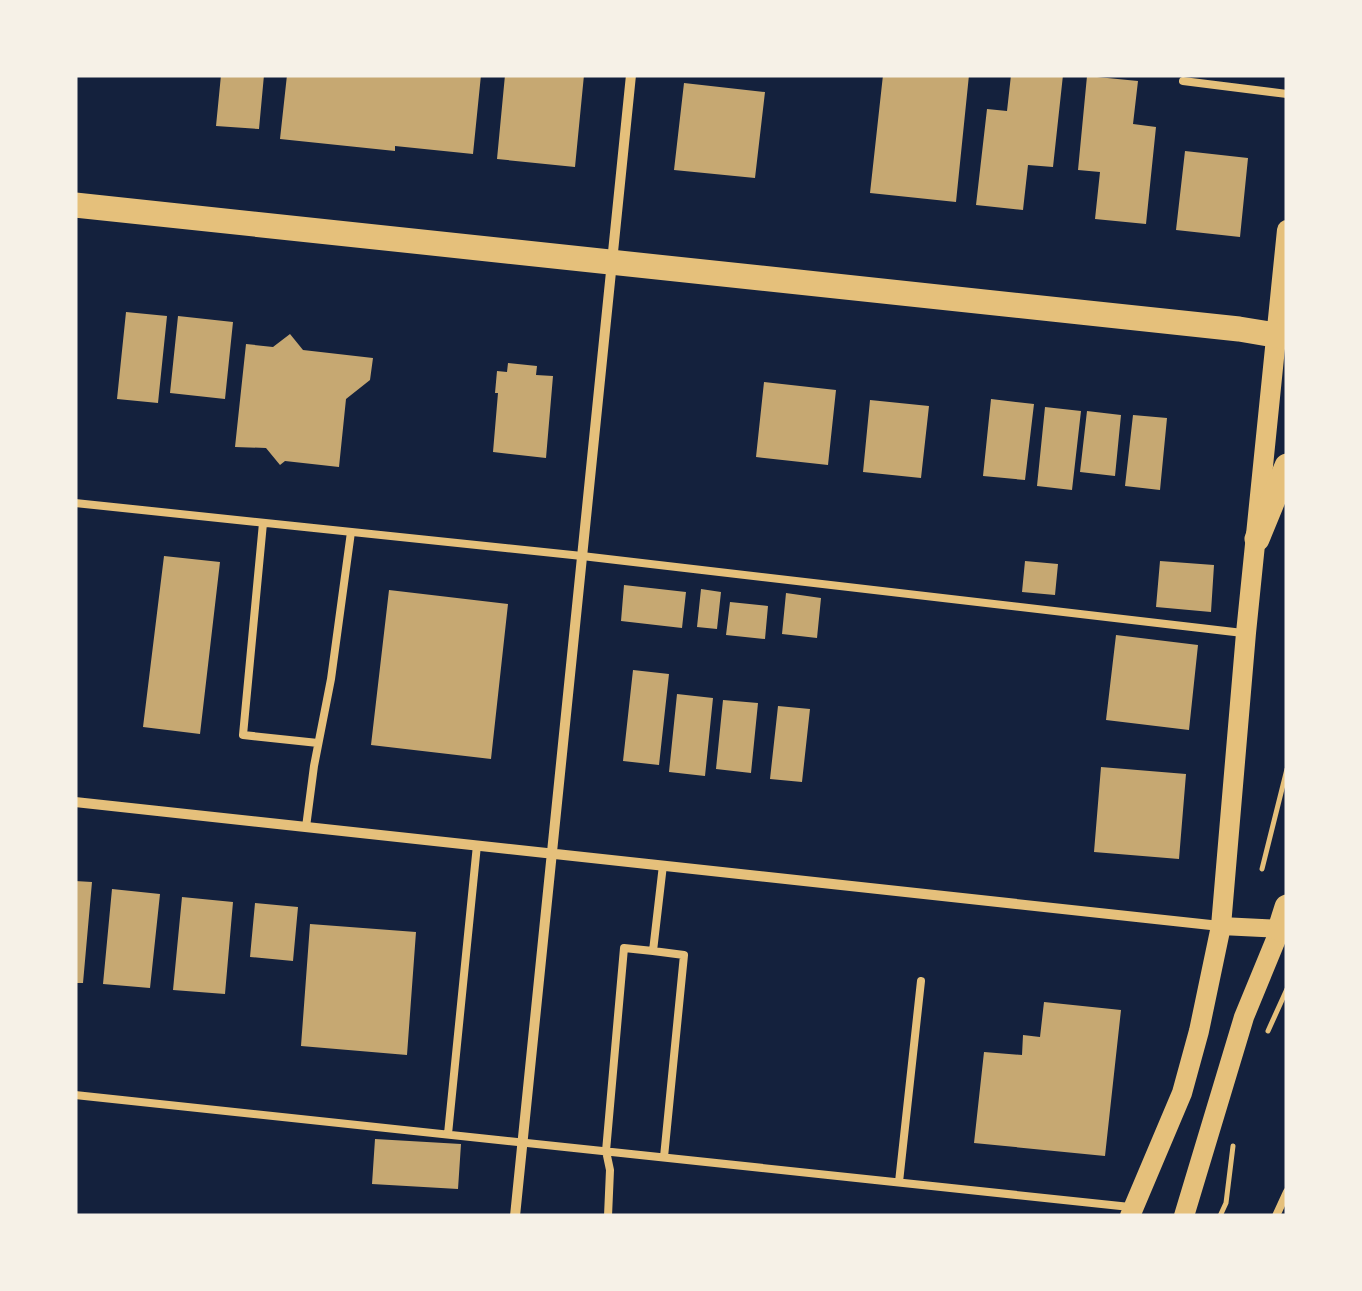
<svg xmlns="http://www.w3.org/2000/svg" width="1362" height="1291" font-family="'Fira Sans',sans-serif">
<rect width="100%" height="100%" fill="#14213d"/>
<path fill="#c6a872" d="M221,75H264L259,129L216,126Z
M287,75H481L473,154L395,146V151L280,139Z
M505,75H584L575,167L497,159Z
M883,75H969L956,202L870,193Z
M1011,75H1063L1053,167L1028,165L1023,210L976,205L987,109L1007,111Z
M1087,76L1138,81L1133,124L1156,127L1146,224L1095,219L1100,172L1078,170Z
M684,83L765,92L755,178L674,170Z
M1185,151L1248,158L1240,237L1176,230Z
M126,312L167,316L158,403L117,399Z
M178,316L233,322L225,399L170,393Z
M290,334L303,350L373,358L370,380L346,399L339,467L285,461L280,465L266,448L235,447L246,344L273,347Z
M508,363L537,366L536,375L553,376L546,458L493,452L498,393H495L497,371L507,372Z
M764,382L836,390L828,465L756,457Z
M991,399L1034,404L1025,480L983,476Z
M870,400L929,406L921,478L863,472Z
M1045,407L1081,411L1072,490L1037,486Z
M1087,411L1121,415L1115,476L1080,472Z
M1133,415L1167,418L1160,490L1125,486Z
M164,556L220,562L200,734L143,727Z
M1025,561L1058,564L1055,595L1022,592Z
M1160,561L1214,565L1211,612L1156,607Z
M624,585L686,592L682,628L621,621Z
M701,589L721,592L717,629L697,627Z
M389,590L508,604L491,759L371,745Z
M786,593L821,598L817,638L782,634Z
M730,602L768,606L765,639L726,635Z
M1116,635L1198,645L1189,730L1106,720Z
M633,670L669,674L659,765L623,761Z
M677,694L713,698L705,776L669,772Z
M723,700L758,703L751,773L716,769Z
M778,706L810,709L802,782L770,779Z
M1101,767L1186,774L1179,859L1094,852Z
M75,881L92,882L83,983H75Z
M112,889L160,894L150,988L103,984Z
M182,897L233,902L225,994L173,990Z
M255,903L298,907L293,961L250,957Z
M310,924L416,932L407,1055L301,1046Z
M1044,1002L1121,1010L1105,1156L974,1143L984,1052L1022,1055L1023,1035L1040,1037Z
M375,1139L461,1144L458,1189L372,1184Z"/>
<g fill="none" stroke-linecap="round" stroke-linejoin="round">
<path stroke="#e5c07b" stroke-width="5" d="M1262,869L1287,769
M1268,1031L1287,989
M1220,1216L1226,1203L1233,1146"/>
<path stroke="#e5c07b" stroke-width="8" d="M1183,81L1287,94
M75,503L582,556L1243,633
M263,523L243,735L318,743
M306,827L314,766L331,679L351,532
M653,951L684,955L664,1157
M75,1095L1130,1207
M448,1134L477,845
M899,1182L921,981
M608,1216L610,1170L606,1151L624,948L653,951L663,865
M1276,1216L1287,1192"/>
<path stroke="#e5c07b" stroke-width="10" d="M75,802L1220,926
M515,1216L631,75"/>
<path stroke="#e5c07b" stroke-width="18" d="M1221,926L1280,929L1287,932"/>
<path stroke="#e5c07b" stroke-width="20" d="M1130,1216L1182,1093L1199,1031L1221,926L1246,633L1287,230
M1184,1216L1244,1017L1286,915"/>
<path stroke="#e5c07b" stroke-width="25" d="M75,205L1239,329L1287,337
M1257,539L1287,466
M1280,929L1287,907"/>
</g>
<rect width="1362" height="1291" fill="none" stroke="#f6f1e7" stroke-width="155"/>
</svg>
